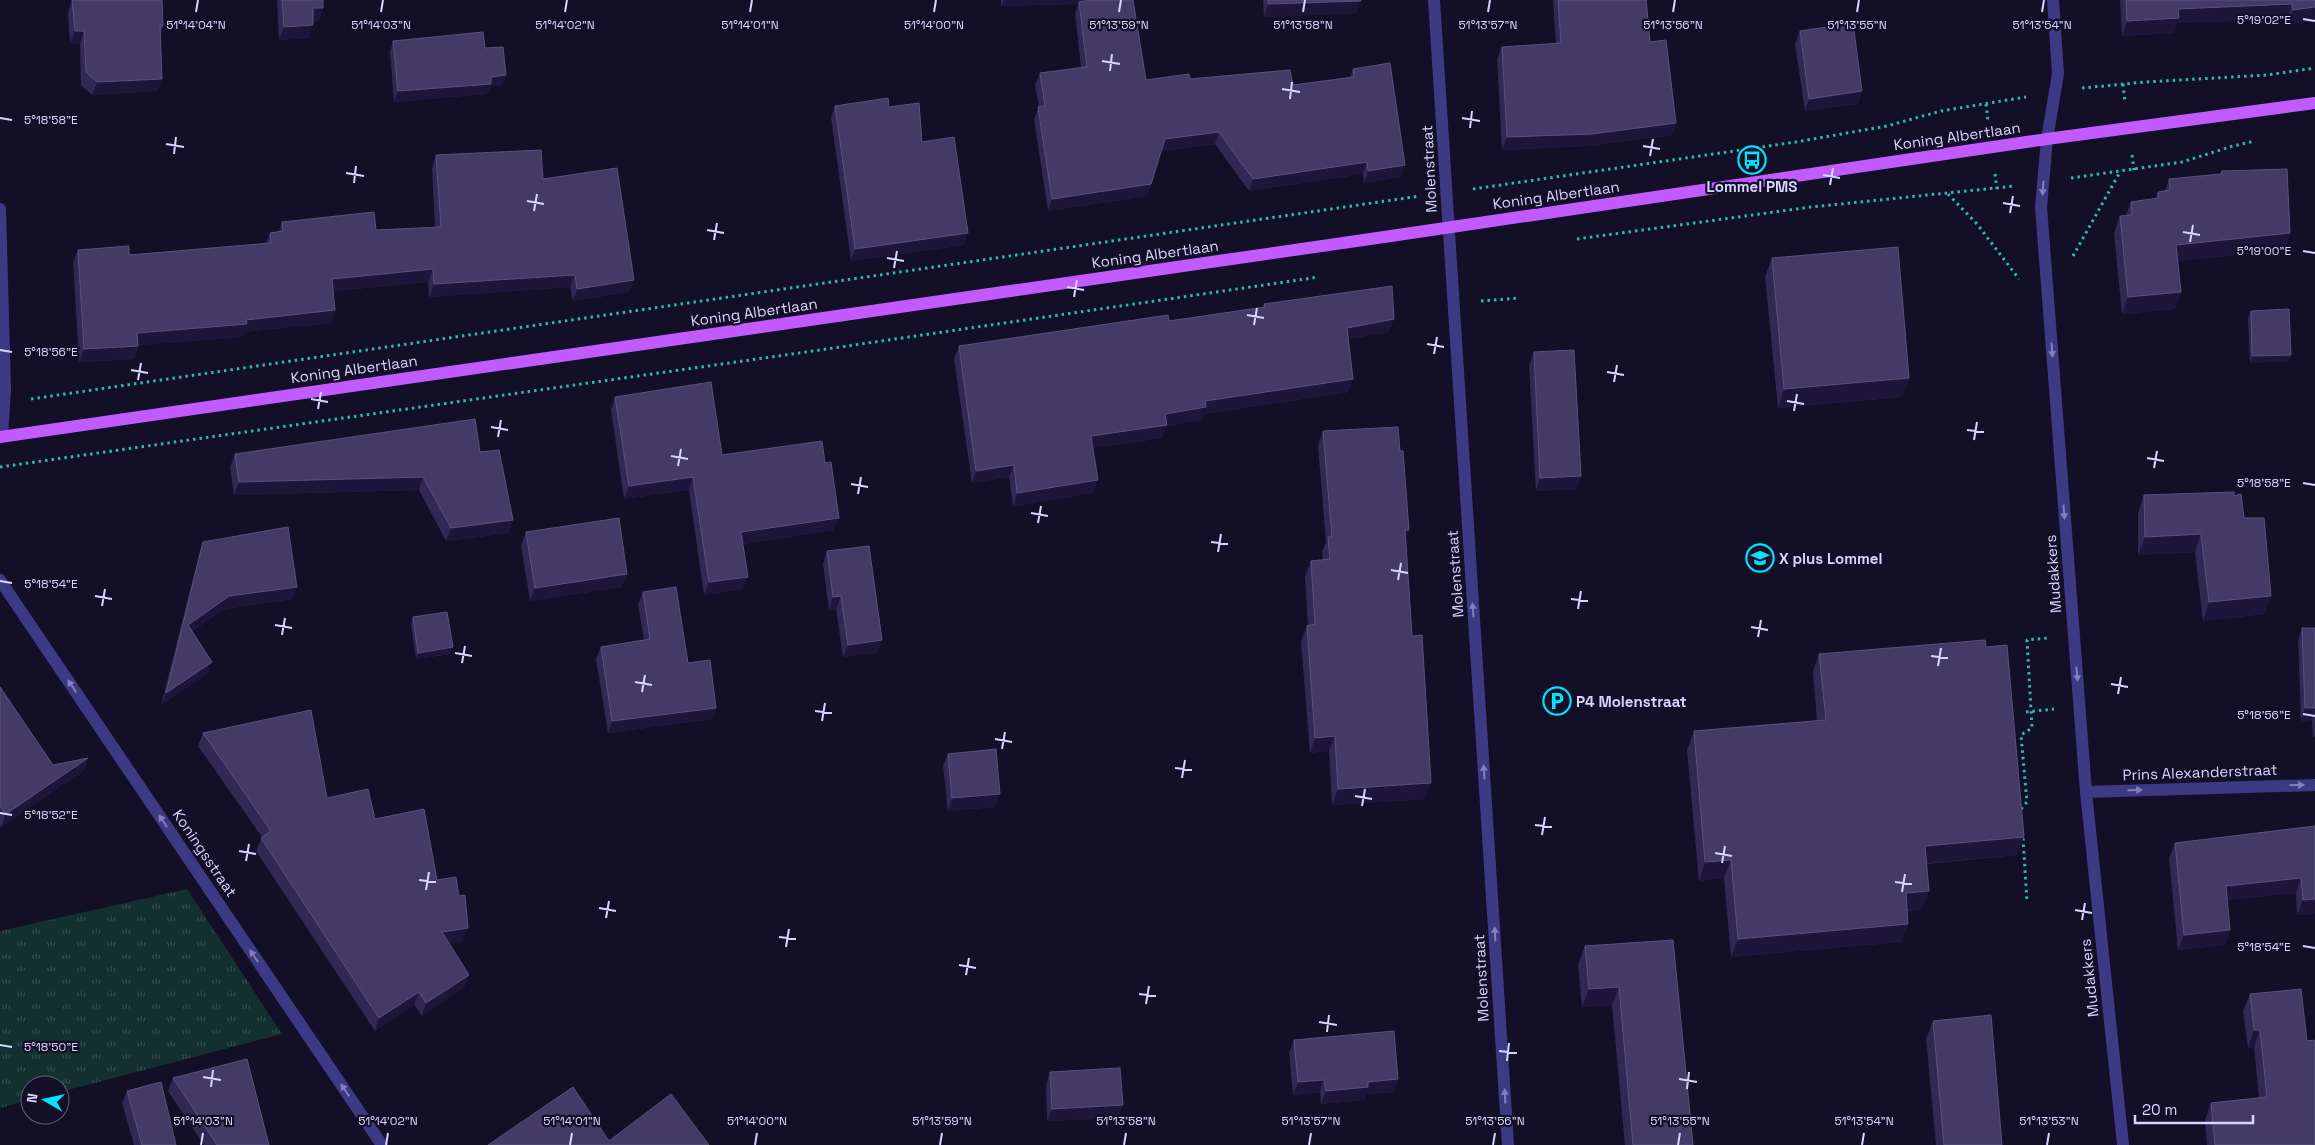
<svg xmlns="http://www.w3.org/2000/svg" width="2315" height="1145" font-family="'Space Grotesk',sans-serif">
<defs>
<pattern id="grass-tufts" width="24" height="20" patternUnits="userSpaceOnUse" patternTransform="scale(1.25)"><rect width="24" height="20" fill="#12302f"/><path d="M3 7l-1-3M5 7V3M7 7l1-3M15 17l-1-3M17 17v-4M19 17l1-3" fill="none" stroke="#344d4e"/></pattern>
</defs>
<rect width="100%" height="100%" fill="#130f26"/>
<path fill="url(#grass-tufts)" d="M187,889L282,1034L60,1092V1085H30V1100L0,1108V931Z"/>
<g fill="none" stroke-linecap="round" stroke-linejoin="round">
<path stroke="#2fb8b0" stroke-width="3" stroke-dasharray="2.5 4" stroke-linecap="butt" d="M2123,84L2125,102
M2082,88L2145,82L2267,75L2315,68
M1986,104L1988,121
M2132,155L2134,170
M1995,174L1997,189
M2071,178L2182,162L2233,146L2255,141
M1473,189L1796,142L1887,126L1941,111L2026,97
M1948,194L1977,224L2019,279
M1577,239L1811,207L2015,186
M2073,256L2120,172
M1481,301L1519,298
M31,399L1420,196
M0,467L813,351L1319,277
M2026,712L2054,709
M2021,809L2027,802L2021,735L2032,728L2027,640L2048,638
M2023,838L2027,902"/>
<path stroke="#3d3a85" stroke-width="12" d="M1434,0L1508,1145
M2053,0L2058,74L2047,139L2041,207L2086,792L2123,1145
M0,209L5,389L2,436
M0,580L382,1145
M2086,792L2315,785"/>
<path stroke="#c25bff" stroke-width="12" d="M0,437L1391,236L2047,139L2315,103"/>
</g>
<path fill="#312854" d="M72,0L163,26L161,32L158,91L92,95L81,85L80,44H70L68,13Z
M277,0H323V8L319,20L313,21L309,38L279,40Z
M1001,0H1133L1146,80L1190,79L1293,85L1350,77L1353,69L1401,177L1364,183L1363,174L1249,191L1215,144L1161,151L1147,196L1048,211L1034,119L1039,107L1035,85L1040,73L1081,67L1075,14L1078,4L1001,6Z
M1263,0H1361L1356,13L1264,17Z
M1553,0H1647L1650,42L1672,135L1588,146L1502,150L1497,59L1502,47L1556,44Z
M2120,0H2315L2287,25V19L2177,23L2174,33L2122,36Z
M1800,31L1862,91L1858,104L1805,111L1795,44Z
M393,41L485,48L506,75L502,85L490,87L487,94L394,102L390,52Z
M835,106L889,107L922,142L964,245L851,261L831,117Z
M436,155L543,179L634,280L629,292L573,301L570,287L429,297L428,282L333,291L335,310L331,323L244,332L242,337L138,345L134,359L79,362L73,262L78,250L129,255L266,243L270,233L279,232L282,222L376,230L435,228L432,168Z
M2169,179L2290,233L2284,250L2178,261L2181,292L2175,309L2122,314L2114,233L2120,216L2126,215L2131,202L2156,199L2158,192L2165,191Z
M1772,258L1909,378L1902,397L1778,408L1765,277Z
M1264,304L1389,332L1348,339V392L1204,414L1202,420L1167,426L1162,438L1093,448V493L1013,506L1009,477L972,483L954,359L959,346L1169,321L1263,307Z
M2251,311L2291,355L2288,361L2250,363L2248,318Z
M1534,352L1581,476L1576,489L1536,491L1529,365Z
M615,397L722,455L834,530L743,544V589L704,595L689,490L624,499L611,410Z
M1323,431L1406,538L1412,636L1425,799L1332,805L1329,751L1310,753L1301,641L1307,626L1308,625L1305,577L1311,561L1323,560L1322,552L1326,542L1318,446Z
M480,452L509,533L446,541L419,490L234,495L230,467L235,454Z
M2144,495L2234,496L2244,518L2271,596L2264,614L2203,621L2195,552L2138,555V513Z
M526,532L627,574L622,587L530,601L521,545Z
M203,542L297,587L292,599L225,609L192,631L212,662L207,674L161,705L199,555Z
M827,551L882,640L877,653L843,657L836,609L829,610L823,564Z
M643,592L716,708L712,719L608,733L596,659L601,647L644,640L638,604Z
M413,617L450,654L416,659L411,624Z
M2302,628H2315V737L2313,738L2312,720L2301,721L2298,641Z
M1819,654L2017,855L1927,864L1922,909L1907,911L1908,924L1901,942L1731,957L1724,878L1699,881L1687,750L1694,731L1817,721L1813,672Z
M0,687L53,765L88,758L84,770L1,827L0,826Z
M203,733L327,798L375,819L437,880L463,941L449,943L469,975L464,987L422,1016L414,1005L375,1031L256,851L262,837L198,746Z
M948,754L995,807L948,811L943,766Z
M2315,826V914L2297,915L2296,893L2227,900L2230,930L2225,945L2178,950L2169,858L2175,843Z
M1673,940L1693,1145H1625L1612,1005L1582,1007L1578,964L1585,946Z
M2250,994L2307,1041L2315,1145H2207L2205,1120L2211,1103L2259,1098L2254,1047L2248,1048L2243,1011Z
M1933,1021L2002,1145H1936L1926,1039Z
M1294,1040L1398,1079L1394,1092L1366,1094L1364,1100L1321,1104L1320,1092L1293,1095L1289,1053Z
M1050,1072L1118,1118L1047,1121L1046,1085Z
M173,1078L269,1145H204L168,1091Z
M127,1091L176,1145H134L122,1103Z"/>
<path fill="#1d163a" d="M1004,0H1099L1079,2L1078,4L1001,6Z
M1361,1L1356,13L1264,17L1268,4Z
M2292,4L2287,19L2177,23L2174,33L2122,36L2127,21L2178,9Z
M2315,7V21L2287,25L2293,10Z
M313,8H323L319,20L308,21Z
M313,25L309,38L279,40L284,27Z
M75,31H84L80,44H70Z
M506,75L502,85L490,87L487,94L394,102L398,91Z
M162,79L158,91L92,95L97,82Z
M1862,91L1858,104L1805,111L1809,99Z
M1676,123L1672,135L1588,146L1502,150L1507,137Z
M1219,132L1215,144L1160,151L1165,139Z
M1367,162L1363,174L1249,191L1253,179Z
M1405,165L1401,177L1364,183L1368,171Z
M1151,184L1147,196L1048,211L1052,199Z
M968,233L964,245L851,261L855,249Z
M2290,233L2284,250L2170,262L2176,245Z
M433,269L428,282L327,292L332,279Z
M575,275L570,287L429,297L434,284Z
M634,280L629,292L573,301L577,289Z
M2181,292L2175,309L2122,314L2128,297Z
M335,310L331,323L244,332L242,337L133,346L137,333L246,320Z
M1394,319L1389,332L1342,340L1347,328Z
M138,346L134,359L79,362L84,349Z
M2291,355L2288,361L2250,363L2252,356Z
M1909,378L1902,397L1778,408L1784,389Z
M1353,379L1348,392L1204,414L1202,420L1167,426L1162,438L1086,449L1091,436L1205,401Z
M1014,465L1009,477L972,483L976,471Z
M1581,476L1576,489L1536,491L1540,478Z
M423,477L419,490L234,495L239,482Z
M693,477L689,490L624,499L629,486Z
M1098,480L1093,493L1013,506L1017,493Z
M839,518L834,530L736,545L741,532Z
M513,520L509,533L446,541L451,528Z
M1405,530H1409L1403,545Z
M2201,534L2195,552L2138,555L2145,537Z
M627,574L622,587L530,601L535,588Z
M748,577L743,589L704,595L709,582Z
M297,587L292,599L225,609L183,638L188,625L229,596Z
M841,596L836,609L829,610L833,597Z
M2271,596L2264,614L2203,621L2209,602Z
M882,640L877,653L843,657L848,645Z
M453,647L450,654L416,659L418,653Z
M212,662L207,674L161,705L166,693Z
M716,708L712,719L608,733L612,721Z
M2305,708H2315V712L2312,720L2301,721Z
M1335,736L1329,751L1310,753L1315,738Z
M88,758L84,770L1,827L6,814Z
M1431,783L1425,799L1332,805L1338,789Z
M1000,794L995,807L948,811L952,798Z
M2024,837L2017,855L1918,864L1925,846Z
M1731,860L1724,878L1699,881L1705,862Z
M2301,878L2296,893L2220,901L2226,886Z
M1929,891L1922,909L1899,911L1906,893Z
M2315,899V914L2297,915L2303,900Z
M1908,924L1901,942L1731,957L1738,939Z
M468,928L463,941L437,945L442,932Z
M2230,930L2225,945L2178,950L2184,935Z
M469,975L464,987L422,1016L426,1003Z
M1619,987L1612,1005L1582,1007L1589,989Z
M419,992L414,1005L375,1031L379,1018Z
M2254,1030H2260L2254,1047L2248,1048Z
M1398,1079L1394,1092L1366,1094L1364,1100L1321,1104L1326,1091L1368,1082Z
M1324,1080L1320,1092L1293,1095L1298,1082Z
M1123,1105L1118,1118L1047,1121L1052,1109Z"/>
<path fill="#433a66" stroke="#5a527e" d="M72,0H162L163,26H160L162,79L97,82L86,72L84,31H75Z
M282,0H323V8H313V25L284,27Z
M1090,0H1133L1146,80L1189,74L1190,79L1290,70L1293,85L1354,77L1353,69L1390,63L1405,165L1368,171L1367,162L1253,179L1219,132L1165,139L1151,184L1052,199L1038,107L1045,106L1040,73L1087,67L1079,2Z
M1268,0H1361V1L1268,4Z
M1558,0H1646L1650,42L1666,40L1676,123L1592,134L1507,137L1502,47L1561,43Z
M2126,0H2315V7L2293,10L2292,4L2178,9L2179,18L2127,21Z
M1853,23L1862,91L1809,99L1800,31Z
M483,32L485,48L503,47L506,75L491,77V84L398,91L393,41Z
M888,98L889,107L919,103L922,142L954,137L968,233L855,249L835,106Z
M541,150L543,179L617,168L634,280L577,289L575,275L434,284L433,269L332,279L335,310L246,320L247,324L137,333L138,346L84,349L78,250L129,246V255L271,243L270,233L283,231L282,222L374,212L376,230L441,227L436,155Z
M2287,169L2290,233L2176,245L2181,292L2128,297L2120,216L2132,215L2131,202L2158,198V192L2170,190L2169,179L2221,174L2222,171Z
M1898,247L1909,378L1784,389L1772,258Z
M1392,286L1394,319L1347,328L1353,379L1205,401L1206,407L1165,414L1167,425L1091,436L1098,480L1017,493L1014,465L976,471L959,346L1168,315L1169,321L1265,307L1264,304Z
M2289,309L2291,355L2252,356L2251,311Z
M1574,350L1581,476L1540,478L1534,352Z
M711,382L722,455L822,441L825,463L831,462L839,518L741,532L748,577L709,582L693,477L629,486L615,397Z
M475,419L480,452L499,450L513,520L451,528L423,477L239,482L235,454Z
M1398,427L1400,451H1403L1409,530H1405L1412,636L1422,635L1431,783L1338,789L1335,736L1315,738L1307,626L1315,624L1311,561L1330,559L1328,537H1332L1323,431Z
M2234,492V496L2241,494L2244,518H2264L2271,596L2209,602L2201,534L2145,537L2144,495Z
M619,518L627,574L535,588L526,532Z
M288,527L297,587L229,596L188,625L212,662L166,693L203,542Z
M869,546L882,640L848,645L841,596L833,597L827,551Z
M676,587L688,663L710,660L716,708L612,721L601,647L650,639L643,592Z
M447,612L453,647L418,653L413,617Z
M2302,628H2315V708H2305Z
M1985,640L1986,647L2007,645L2024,837L1925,846L1929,891L1906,893L1908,924L1738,939L1731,860L1705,862L1694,731L1826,720L1819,654Z
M0,687L53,765L88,758L6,814L0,806Z
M311,710L327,798L368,789L375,819L424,809L437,880L456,877L459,896L465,895L468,928L442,932L469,975L426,1003L419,992L379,1018L261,838L271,831L203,733Z
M996,749L1000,794L952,798L948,754Z
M2315,826V899L2303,900L2301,878L2226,886L2230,930L2184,935L2175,843Z
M1673,940L1693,1145H1633L1619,987L1589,989L1585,946Z
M2301,989L2307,1041L2314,1040L2315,1047V1145H2215L2211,1103L2267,1097L2260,1030H2254L2250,994Z
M1991,1015L2002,1145H1944L1933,1021Z
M1394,1031L1398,1079L1368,1082V1087L1326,1091L1324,1080L1298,1082L1294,1040Z
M247,1059L269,1145H217L173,1078Z
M1120,1068L1123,1105L1052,1109L1050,1072Z
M161,1082L176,1145H142L127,1091Z
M573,1087L609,1141L671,1094L709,1145H488Z"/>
<defs><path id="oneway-solid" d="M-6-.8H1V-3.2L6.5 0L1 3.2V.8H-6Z" transform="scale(1.25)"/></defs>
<g fill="#837fbc">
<use href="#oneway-solid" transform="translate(2043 188) rotate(94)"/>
<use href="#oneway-solid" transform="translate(2052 350) rotate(86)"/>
<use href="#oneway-solid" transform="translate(2064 512) rotate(86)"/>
<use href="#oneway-solid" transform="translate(1473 610) rotate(-94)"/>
<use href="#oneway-solid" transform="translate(2077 674) rotate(85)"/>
<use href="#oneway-solid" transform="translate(72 686) rotate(-124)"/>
<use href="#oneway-solid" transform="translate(1484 772) rotate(-94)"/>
<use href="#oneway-solid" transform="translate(2297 785) rotate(-2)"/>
<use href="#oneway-solid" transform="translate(2135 790) rotate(-2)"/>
<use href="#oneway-solid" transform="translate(163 821) rotate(-124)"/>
<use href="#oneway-solid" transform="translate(1495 934) rotate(-93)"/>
<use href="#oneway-solid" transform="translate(254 956) rotate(-124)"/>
<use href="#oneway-solid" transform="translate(345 1090) rotate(-124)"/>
<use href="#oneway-solid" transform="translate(1505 1096) rotate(-93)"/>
</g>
<path fill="none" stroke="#d9d4ff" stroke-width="2" d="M196,12L198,0M381,12L383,0M565,12L567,0M750,12L752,0M934,12L936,0M1119,12L1121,0M1303,12L1305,0M1488,12L1490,0M1673,12L1675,0M1857,12L1859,0M2042,12L2044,0M2303,19L2315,21M1102,61L1120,64M1110,71L1112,54M1282,89L1300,92M1290,99L1292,82M0,118L12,120M1462,118L1480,121M1470,128L1472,111M166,144L184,147M1643,146L1660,149M174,154L176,137M1650,156L1653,139M346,173L364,176M1823,175L1840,178M354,183L356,166M1830,185L1833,168M527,201L544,204M2003,203L2020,206M534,211L537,194M2010,213L2013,196M707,230L724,233M2183,232L2200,235M714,240L717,223M2190,242L2193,225M2303,251L2315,253M887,258L904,261M894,268L897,251M1067,287L1084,290M1074,297L1077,280M1247,315L1264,318M1254,325L1257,308M1427,344L1444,347M0,350L12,352M1434,354L1437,337M131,370L148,373M1607,372L1624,375M138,380L141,363M1614,382L1617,365M311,399L328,402M1787,401L1804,404M318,409L321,392M1794,411L1797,394M491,427L508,430M1967,430L1984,432M498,437L501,420M1974,440L1977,422M671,456L688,459M2147,458L2164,461M678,466L681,449M2154,468L2157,451M2303,483L2315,485M851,484L868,487M858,494L861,477M1031,513L1048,516M1038,523L1041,506M1211,542L1228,544M1218,552L1221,534M1391,570L1408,573M1398,580L1401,563M0,581L12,583M95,596L112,599M1571,599L1588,601M102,606L105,589M1578,609L1581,591M275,625L292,628M1751,627L1768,630M282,635L285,618M1758,637L1761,620M455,653L472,656M1931,656L1948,658M462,663L465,646M1938,666L1941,648M635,682L652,685M2111,684L2128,687M642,692L645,675M2118,694L2121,677M815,711L832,713M2303,714L2315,716M822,721L825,703M995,739L1012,742M1002,749L1005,732M1175,768L1192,770M1182,778L1185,760M1355,796L1372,799M1362,806L1365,789M0,813L12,815M1535,825L1552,827M1542,835L1545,817M239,851L256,854M1715,853L1732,856M246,861L249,844M1722,863L1725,846M419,880L436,882M1895,882L1912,884M426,890L429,872M1902,892L1905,874M599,908L616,911M2075,910L2092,913M606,918L609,901M2082,920L2085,903M779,937L796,939M2303,946L2315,948M786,947L789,929M959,965L976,968M966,975L969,958M1139,994L1156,996M1146,1004L1149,986M1319,1022L1337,1025M1327,1032L1329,1015M0,1045L12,1047M1499,1051L1517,1053M1507,1061L1509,1043M203,1077L221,1080M1679,1079L1697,1082M211,1087L213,1070M1687,1089L1689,1072M201,1145L203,1133M386,1145L388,1133M570,1145L572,1133M755,1145L757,1133M940,1145L942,1133M1124,1145L1126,1133M1309,1145L1311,1133M1493,1145L1495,1133M1678,1145L1680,1133M1862,1145L1864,1133M2047,1145L2049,1133"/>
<defs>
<g id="bus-ring" transform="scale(1.4375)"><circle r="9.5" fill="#130f26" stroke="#00e5ff" stroke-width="1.5"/><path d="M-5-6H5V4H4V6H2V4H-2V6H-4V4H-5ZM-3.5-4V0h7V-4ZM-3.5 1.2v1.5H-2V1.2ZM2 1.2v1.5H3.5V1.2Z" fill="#00e5ff"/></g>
<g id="school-ring" transform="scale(1.4375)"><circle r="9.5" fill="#130f26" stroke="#00e5ff" stroke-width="1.5"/><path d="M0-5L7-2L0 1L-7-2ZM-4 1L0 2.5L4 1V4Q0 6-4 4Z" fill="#00e5ff"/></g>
<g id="parking-ring" transform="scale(1.4375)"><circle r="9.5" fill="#130f26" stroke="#00e5ff" stroke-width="1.5"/><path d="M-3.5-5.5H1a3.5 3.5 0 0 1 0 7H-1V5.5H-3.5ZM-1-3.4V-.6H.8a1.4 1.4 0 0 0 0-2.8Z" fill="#00e5ff"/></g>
</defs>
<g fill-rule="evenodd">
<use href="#bus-ring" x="1752" y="160"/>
<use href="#school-ring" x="1760" y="558"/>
<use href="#parking-ring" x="1557" y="701"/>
</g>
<g text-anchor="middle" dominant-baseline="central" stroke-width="4.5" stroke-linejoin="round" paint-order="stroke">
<g font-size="15" fill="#d9d4ff" stroke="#130f26">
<text transform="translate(1957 136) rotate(-8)">Koning Albertlaan</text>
<text transform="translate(1429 169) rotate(-93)">Molenstraat</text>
<text transform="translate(1556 195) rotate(-8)">Koning Albertlaan</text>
<text transform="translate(1155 254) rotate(-8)">Koning Albertlaan</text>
<text transform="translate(754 312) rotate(-8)">Koning Albertlaan</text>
<text transform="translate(354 369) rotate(-8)">Koning Albertlaan</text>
<text transform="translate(1455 574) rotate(-94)">Molenstraat</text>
<text transform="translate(2053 574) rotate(-94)">Mudakkers</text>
<text transform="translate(2200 772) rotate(-2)">Prins Alexanderstraat</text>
<text transform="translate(205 853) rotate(56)">Koningsstraat</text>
<text transform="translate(1481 978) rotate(-93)">Molenstraat</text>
<text transform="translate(2089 978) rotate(-96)">Mudakkers</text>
</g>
<g font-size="15" font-weight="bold" fill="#d9d4ff" stroke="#130f26" text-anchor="start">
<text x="1752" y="186" text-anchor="middle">Lommel PMS</text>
<text x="1779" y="558">X plus Lommel</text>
<text x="1576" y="701">P4 Molenstraat</text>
</g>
</g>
<g font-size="12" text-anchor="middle" fill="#d9d4ff" stroke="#130f26" stroke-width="4.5" stroke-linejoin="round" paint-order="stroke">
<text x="2264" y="24">5°19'02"E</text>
<text x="196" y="29">51°14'04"N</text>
<text x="381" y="29">51°14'03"N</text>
<text x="565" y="29">51°14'02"N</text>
<text x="750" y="29">51°14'01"N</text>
<text x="934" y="29">51°14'00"N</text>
<text x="1119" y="29">51°13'59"N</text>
<text x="1303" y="29">51°13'58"N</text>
<text x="1488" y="29">51°13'57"N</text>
<text x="1673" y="29">51°13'56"N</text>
<text x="1857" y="29">51°13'55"N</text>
<text x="2042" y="29">51°13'54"N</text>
<text x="51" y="124">5°18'58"E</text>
<text x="2264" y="255">5°19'00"E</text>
<text x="51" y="356">5°18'56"E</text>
<text x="2264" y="487">5°18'58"E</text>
<text x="51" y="588">5°18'54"E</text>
<text x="2264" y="719">5°18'56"E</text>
<text x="51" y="819">5°18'52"E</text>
<text x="2264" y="951">5°18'54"E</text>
<text x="51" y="1051">5°18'50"E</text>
<text x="203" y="1125">51°14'03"N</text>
<text x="388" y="1125">51°14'02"N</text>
<text x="572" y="1125">51°14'01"N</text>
<text x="757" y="1125">51°14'00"N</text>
<text x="942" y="1125">51°13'59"N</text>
<text x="1126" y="1125">51°13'58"N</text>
<text x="1311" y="1125">51°13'57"N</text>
<text x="1495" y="1125">51°13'56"N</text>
<text x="1680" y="1125">51°13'55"N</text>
<text x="1864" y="1125">51°13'54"N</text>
<text x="2049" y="1125">51°13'53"N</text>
</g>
<g transform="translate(45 1100) rotate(279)"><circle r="24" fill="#130f26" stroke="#625e7d"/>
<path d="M0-4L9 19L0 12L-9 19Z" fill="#00e5ff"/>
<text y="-8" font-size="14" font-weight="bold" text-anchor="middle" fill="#d9d4ff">N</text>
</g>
<path d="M2135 1115v8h118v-8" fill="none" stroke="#d9d4ff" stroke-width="2.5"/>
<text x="2142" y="1115" font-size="15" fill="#d9d4ff" stroke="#130f26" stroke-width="4" paint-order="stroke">20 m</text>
</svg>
